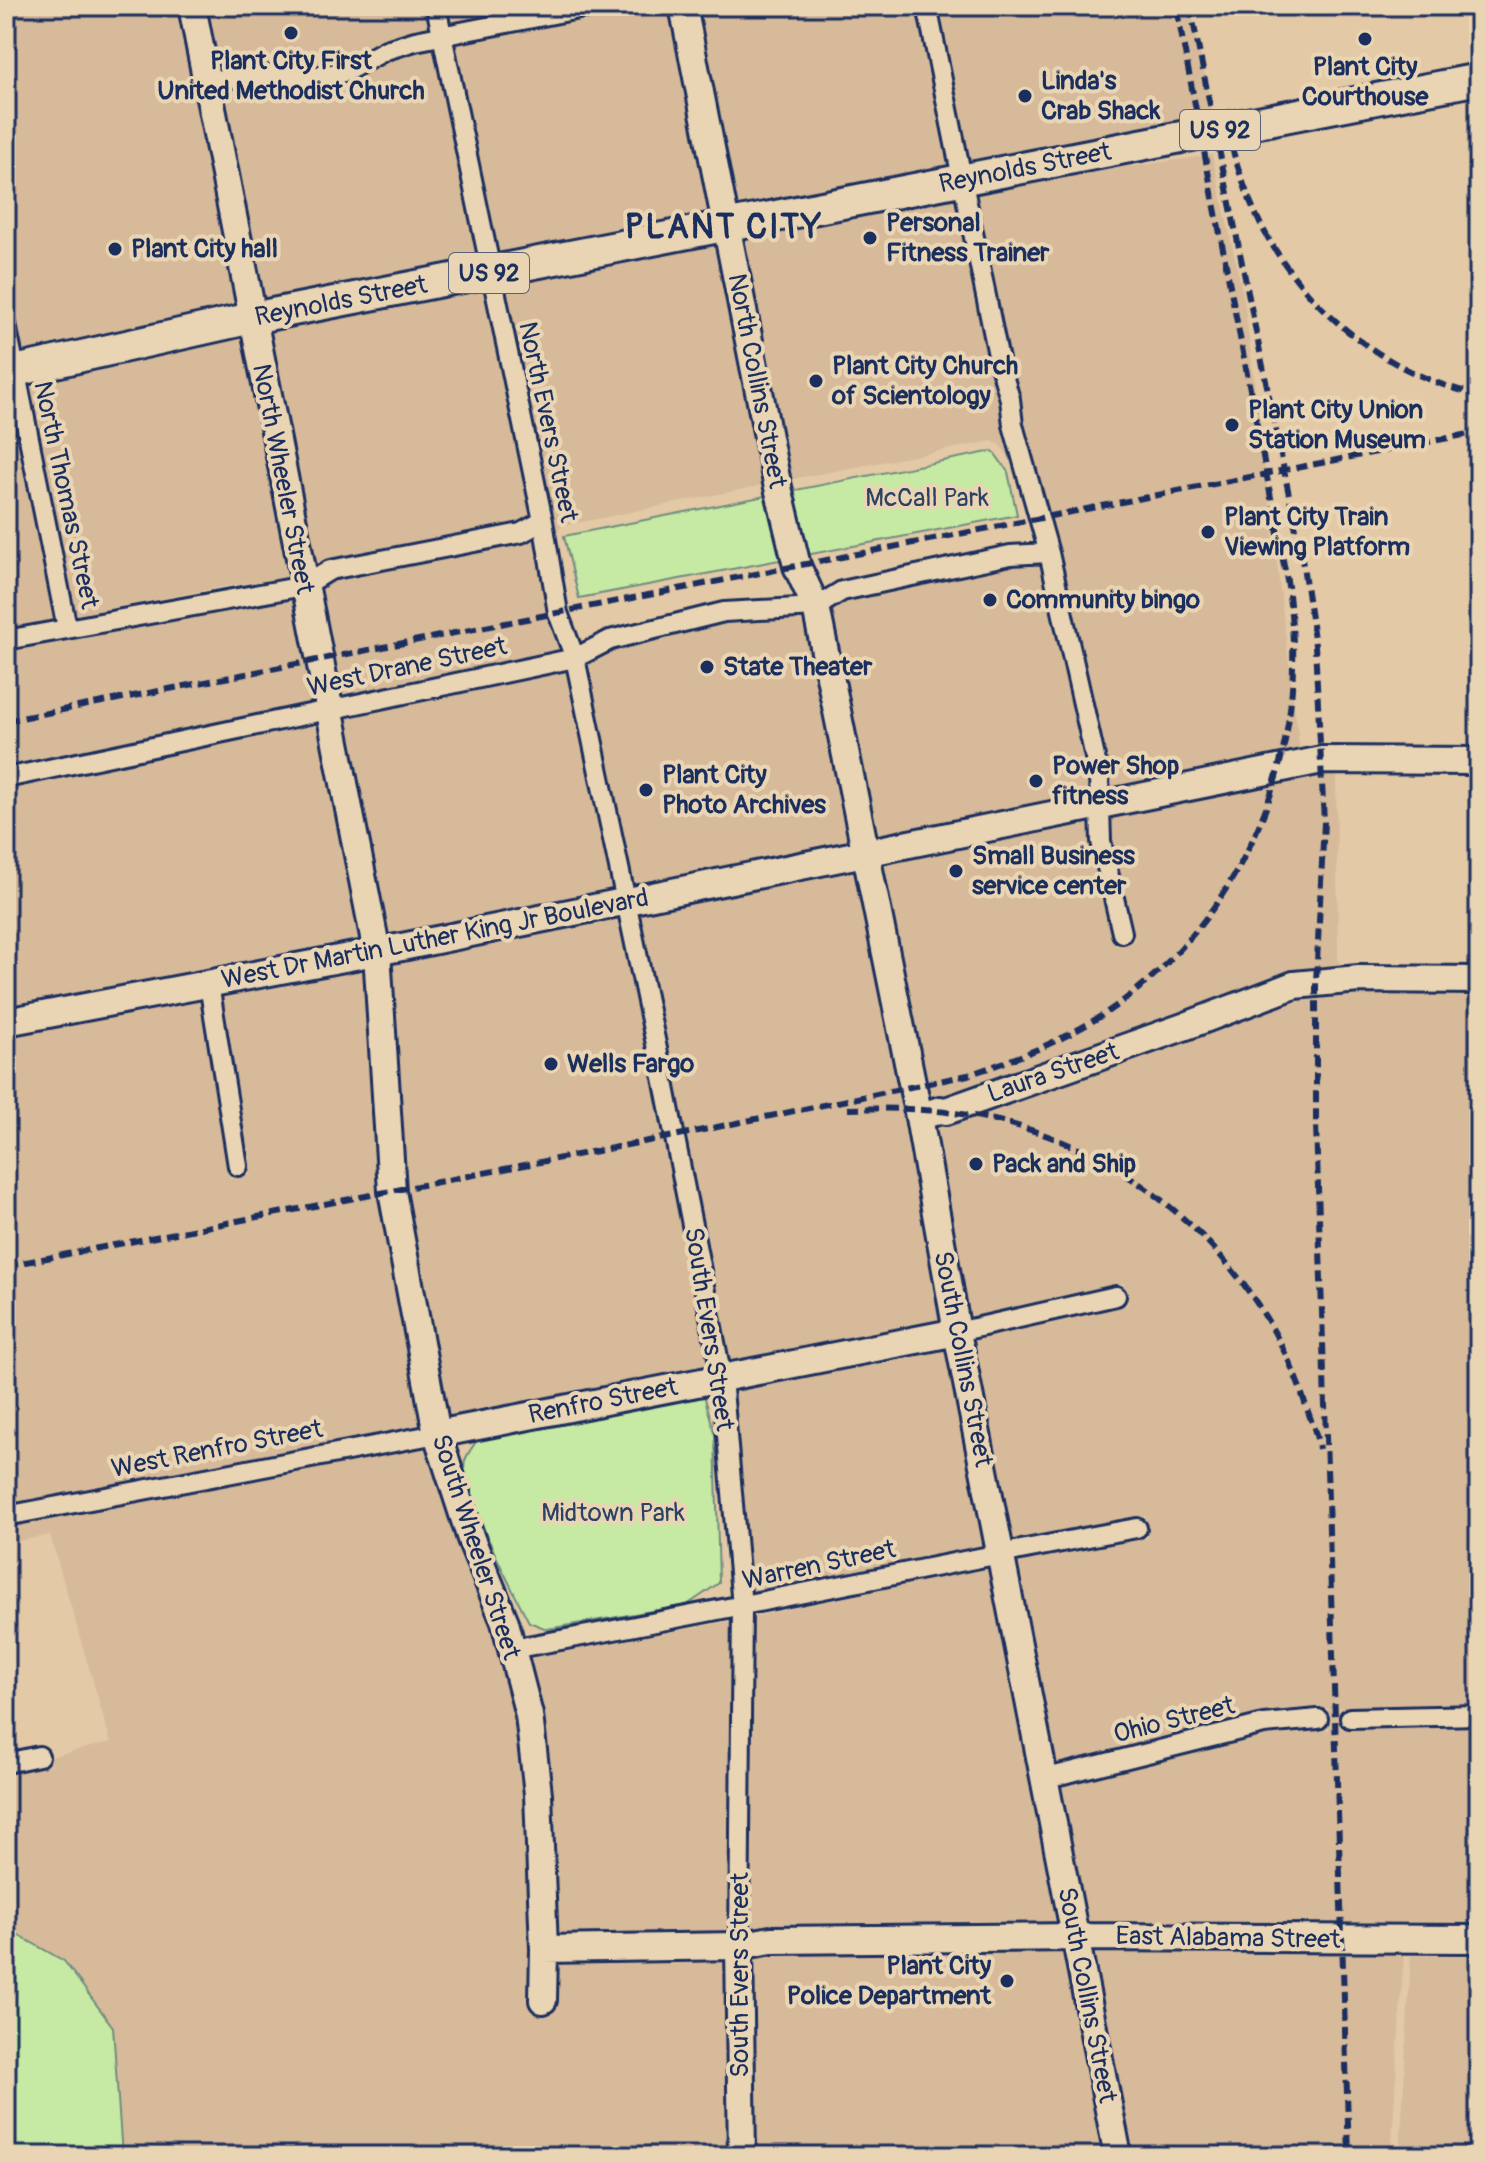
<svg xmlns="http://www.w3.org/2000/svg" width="1485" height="2162" font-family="Pangolin,sans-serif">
<rect width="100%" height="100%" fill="#e3c9a5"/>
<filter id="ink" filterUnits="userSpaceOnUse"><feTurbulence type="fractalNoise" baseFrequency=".0125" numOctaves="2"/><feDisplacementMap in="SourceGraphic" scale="16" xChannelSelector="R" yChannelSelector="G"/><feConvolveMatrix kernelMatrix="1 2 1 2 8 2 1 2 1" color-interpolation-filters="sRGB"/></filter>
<g filter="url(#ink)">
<path fill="#d6ba99" d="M6,6H182L241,309L22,358L6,266Z
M202,6H425L430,27L383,39L341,61L306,67L256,64L215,69Z
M446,6H535L450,23Z
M653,6H673L714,217L497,260L454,45Z
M693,6H916L949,171L734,213Z
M937,6H1190L1214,119L969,167Z
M434,49L478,264L260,305L220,91L256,86L308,90L346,83L390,60Z
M1212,155L1244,299L1300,752L1109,793V773L1059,542H1057L1023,422L974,189Z
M954,193L1003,428L1014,464L1000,445L992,441L787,480L738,236Z
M718,240L768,484L562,526L555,534L556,525L502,282Z
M482,286L531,514L517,522L328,559L311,569L265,327Z
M245,331L292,577L238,584L75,615L26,380Z
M6,384L55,619L6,629Z
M535,537L547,606L545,607L561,650L335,697L315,592L334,581L522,544Z
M1042,565L1089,776V797L872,839L828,613L845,602L1011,566Z
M296,599L315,701L6,766V652L241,607Z
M808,619L852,843L634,888L587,665L613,650L726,624Z
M568,671L614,892L384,939L340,720Z
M320,724L364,943L6,1010V789Z
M1322,771H1343L1337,775L1336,781L1338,959L1340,965L1347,968L1183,1016L945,1099L925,1103L876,862L1089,820L1091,844L1116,946L1135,940L1111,839L1109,816Z
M856,866L903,1090L945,1323L730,1365L638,910Z
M618,914L710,1369L445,1421L403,1189L387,962Z
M367,965L425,1424L6,1504V1034L201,997L230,1179L250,1175L221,993Z
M1360,990L1479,991V1704L1339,1707L1341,1729L1479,1727V1927L1085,1925L1055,1787L1266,1736L1329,1730L1328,1708L1262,1713L1051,1765L1012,1563L1148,1538L1146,1516L1008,1540L969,1340L1128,1305L1124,1283L965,1318L930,1125L1296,996Z
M949,1345L988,1544L751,1594L733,1387Z
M431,1446L495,1625L519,1718L528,1795L534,1949L532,2011L552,2012L554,1960L729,1957L732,2156H122L113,2027L64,1961L6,1928V1774L51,1765L50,1757L111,1742L50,1535L6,1543V1527Z
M992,1567L1064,1925L749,1932L752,1617Z
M731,1621L728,1934L554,1938L524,1659Z
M1068,1948L1108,2156H752L749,1956L772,1951Z
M1089,1948L1404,1951L1391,2156H1128Z
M1411,1956H1479V2156H1400Z"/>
<path fill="#c6eaa3" stroke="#708c80" stroke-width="2" d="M993,451L1008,472L1017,515L579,598L564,536Z
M689,1393L704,1395L715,1435L719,1583L687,1605L547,1629L529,1622C515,1595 458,1487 465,1461C467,1452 477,1443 480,1434Z
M6,1928L64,1961L113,2027L122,2156H6Z"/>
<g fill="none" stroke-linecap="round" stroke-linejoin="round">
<g stroke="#1b2f5e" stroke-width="24">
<path id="street" d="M436,6L543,521L558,613L575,658L665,1087L722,1378L742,1607L739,1946
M927,6L1000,365L1010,399L1013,425L1049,553L1099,775L1101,841L1122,933
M207,81L256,75L306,78L345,72L386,50L415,41L594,6
M6,324L67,628
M6,640L304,586L330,570L521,533L543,521
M6,778L575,658L610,640L724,612L816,607L842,591L1010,555L1049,553
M209,984L238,1166
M957,1332L1116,1296
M6,1516L437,1434
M511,1649C721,1612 928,1566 1137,1528
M1350,1718L1479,1715
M6,1763L39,1756
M1043,1779L1264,1724L1318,1719"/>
</g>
<g stroke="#1b2f5e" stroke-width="32">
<path id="secondary" d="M192,6L377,952L392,1191L437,1434L471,1539L505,1622L529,1715L538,1794L544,1949L739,1946L771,1940L1077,1937L1479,1939
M683,6L777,483L797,566L816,607L919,1117L957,1332L1118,2156
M6,1022L402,947L1322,760L1479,761
M919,1117L940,1110L946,1111L1186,1026L1294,985L1359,979L1479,980
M437,1434L957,1332
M739,1946L742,2156
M543,2000L544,1949"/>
</g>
<g stroke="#1b2f5e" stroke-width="36">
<path id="primary" d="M6,373L252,318L1479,79"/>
</g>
<use href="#street" stroke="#e9d5b3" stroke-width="18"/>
<use href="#secondary" stroke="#e9d5b3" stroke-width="26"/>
<use href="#primary" stroke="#e9d5b3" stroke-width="30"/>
<path stroke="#1b2f5e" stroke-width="6" stroke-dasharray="12 6" stroke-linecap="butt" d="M1190,6L1302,559L1315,645L1324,822L1316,982V1124L1349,2156
M1226,129C1236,161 1246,196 1262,227C1306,310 1386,375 1479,395
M6,721L1479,432
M848,1109C907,1107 964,1110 1021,1127C1153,1166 1263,1273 1305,1403C1310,1418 1317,1434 1319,1449
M6,1266L674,1136L968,1075C1012,1060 1056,1044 1096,1019C1216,945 1291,806 1293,665C1294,639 1291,613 1288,586L1176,6"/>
</g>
</g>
<g fill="#1b2f5e" stroke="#e9d5b3" stroke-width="3">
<circle cx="291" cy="33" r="8"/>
<circle cx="1365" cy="39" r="8"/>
<circle cx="1025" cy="96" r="8"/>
<circle cx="870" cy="238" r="8"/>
<circle cx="115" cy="249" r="8"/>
<circle cx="816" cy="381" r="8"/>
<circle cx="1232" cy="425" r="8"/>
<circle cx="1208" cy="532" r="8"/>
<circle cx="990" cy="600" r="8"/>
<circle cx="707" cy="667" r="8"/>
<circle cx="1036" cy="781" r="8"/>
<circle cx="646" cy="790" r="8"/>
<circle cx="956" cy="871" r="8"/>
<circle cx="551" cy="1064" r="8"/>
<circle cx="976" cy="1164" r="8"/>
<circle cx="1007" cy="1981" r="8"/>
</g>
<g text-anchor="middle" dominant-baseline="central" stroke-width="8" stroke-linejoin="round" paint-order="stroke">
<g fill="#e9d5b3" stroke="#596178" stroke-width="2">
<rect x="1180" y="110" width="80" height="40" rx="6"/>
<rect x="449" y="253" width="80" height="40" rx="6"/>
</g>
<g font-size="24" font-weight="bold" fill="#1b2f5e">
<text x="1220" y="130">US 92</text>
<text x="489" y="273">US 92</text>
</g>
<g font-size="26" font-weight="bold" fill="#1b2f5e" stroke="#e9d5b3" text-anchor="start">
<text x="291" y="61" text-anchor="middle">Plant City First<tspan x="291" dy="30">United Methodist Church</tspan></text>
<text x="1365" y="67" text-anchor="middle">Plant City<tspan x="1365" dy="30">Courthouse</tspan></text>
<text x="1041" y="81">Linda's<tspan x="1041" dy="30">Crab Shack</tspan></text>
<text x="886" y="223">Personal<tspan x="886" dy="30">Fitness Trainer</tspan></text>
<text x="131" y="249">Plant City hall</text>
<text x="832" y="366">Plant City Church<tspan x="832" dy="30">of Scientology</tspan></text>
<text x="1248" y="410">Plant City Union<tspan x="1248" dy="30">Station Museum</tspan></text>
<text x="1224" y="517">Plant City Train<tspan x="1224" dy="30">Viewing Platform</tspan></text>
<text x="1006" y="600">Community bingo</text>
<text x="723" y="667">State Theater</text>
<text x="1052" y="766">Power Shop<tspan x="1052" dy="30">fitness</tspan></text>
<text x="662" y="775">Plant City<tspan x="662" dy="30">Photo Archives</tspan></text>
<text x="972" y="856">Small Business<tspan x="972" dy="30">service center</tspan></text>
<text x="567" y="1064">Wells Fargo</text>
<text x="992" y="1164">Pack and Ship</text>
<text x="991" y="1966" text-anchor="end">Plant City<tspan x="991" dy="30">Police Department</tspan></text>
</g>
<g font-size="26" fill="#1b2f5e" stroke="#e9d5b3">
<text transform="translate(1025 168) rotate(-11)">Reynolds Street</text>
<text transform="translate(341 301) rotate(-11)">Reynolds Street</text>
<text transform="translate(757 381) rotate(79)">North Collins Street</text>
<text transform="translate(548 422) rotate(78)">North Evers Street</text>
<text transform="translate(283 479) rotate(79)">North Wheeler Street</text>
<text transform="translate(66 495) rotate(78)">North Thomas Street</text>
<text transform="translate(407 667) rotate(-12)">West Drane Street</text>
<text transform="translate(435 939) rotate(-11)">West Dr Martin Luther King Jr Boulevard</text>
<text transform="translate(1053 1073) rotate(-19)">Laura Street</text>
<text transform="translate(709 1329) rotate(81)">South Evers Street</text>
<text transform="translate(963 1359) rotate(79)">South Collins Street</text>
<text transform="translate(603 1401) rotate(-11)">Renfro Street</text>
<text transform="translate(217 1449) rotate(-11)">West Renfro Street</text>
<text transform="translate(476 1547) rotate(72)">South Wheeler Street</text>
<text transform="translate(819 1565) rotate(-12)">Warren Street</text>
<text transform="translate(1174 1720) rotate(-14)">Ohio Street</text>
<text transform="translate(1228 1938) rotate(1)">East Alabama Street</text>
<text transform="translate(740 1975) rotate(-90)">South Evers Street</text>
<text transform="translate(1087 1995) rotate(79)">South Collins Street</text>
</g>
<g font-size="26" fill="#2c4265" stroke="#e9d5b3">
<text x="927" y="498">McCall Park</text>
<text x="613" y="1513">Midtown Park</text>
</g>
<g font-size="34" font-weight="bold" letter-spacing="2" fill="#1b2f5e" stroke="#e9d5b3">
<text x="724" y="227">PLANT CITY</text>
</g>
</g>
<rect width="1485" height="2162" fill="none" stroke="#e9d5b3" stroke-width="32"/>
<rect x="16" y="16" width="1453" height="2130" fill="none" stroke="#1b2f5e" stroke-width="3" filter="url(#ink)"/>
</svg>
